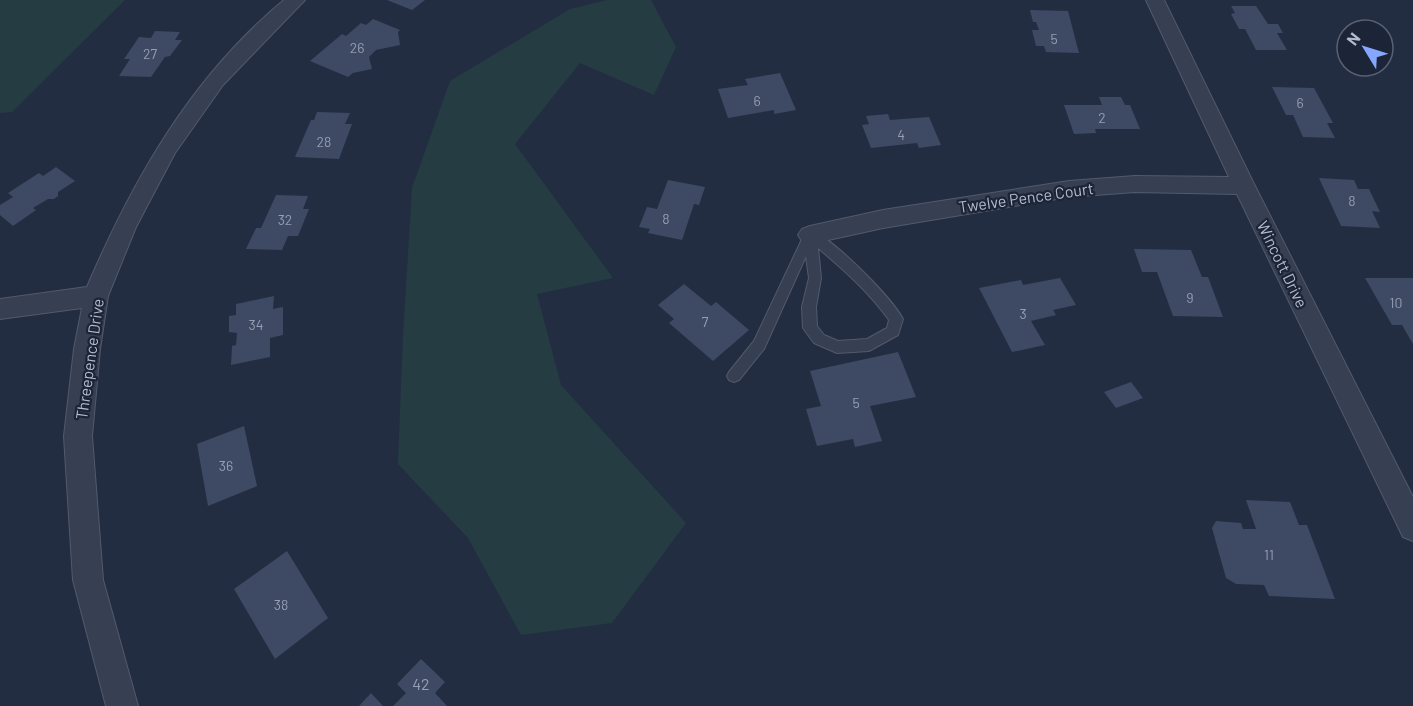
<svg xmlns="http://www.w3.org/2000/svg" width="1413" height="706" font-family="Barlow,sans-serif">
<rect width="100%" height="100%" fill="#232d42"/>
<path fill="#253c43" d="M0,0H125L12,112L0,113Z
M607,0H651L676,47L654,95L580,63L515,144L613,278L537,294L561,385L686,523L612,623L521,635L468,538L398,464L403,335L412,188L450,81L570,9Z"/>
<path fill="#3e4963" d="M387,0H425L412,10Z
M1231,6H1256L1268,24H1278L1283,33H1277L1287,50H1256L1245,29H1239L1231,14L1235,13Z
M1030,10L1068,11L1079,53L1046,52L1044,46H1036L1032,30H1039L1036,22H1033Z
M373,19L400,30L398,32L400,45L376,50L369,57L372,69L353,73L348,77L310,61L342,34L346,36L361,23L366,25Z
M155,31L180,32L175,40H182L170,56L165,57L151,77L119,76L130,59H124L139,37L151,38Z
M780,73L796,110L774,114V110L728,118L718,89L748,85L745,79Z
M1272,87L1314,88L1333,123H1327L1335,138L1303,137L1293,115H1286Z
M1099,97H1121L1125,105H1130L1140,129H1095L1096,133L1074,134L1064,105H1102Z
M317,112L350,113L345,124H352L339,159L295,157L311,120H314Z
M888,114L890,120L929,117L941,145L919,148L917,143L871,148L862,125L869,124L866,116Z
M56,167L75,181L58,192V196L54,199H48L33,208L36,210L13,226L0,215V205L13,197L8,193L39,173L43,176Z
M1319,178L1354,180L1358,189H1369L1380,212L1372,211L1380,228L1341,226Z
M668,180L705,187L699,205L694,204L682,240L648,233L650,229L639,227L647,207L657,209Z
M276,195L308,196L303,209H309L298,236H288L282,250L246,249L256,228H261Z
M1134,249L1191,250L1202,277H1208L1223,317L1173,316L1157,272H1142Z
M1060,278L1076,305L1053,310L1056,315L1031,321L1045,345L1012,352L979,288L1021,280L1023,285Z
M1365,278H1413V344L1402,325H1392Z
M684,284L711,306L716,302L749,330L713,361L669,323L674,319L658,305Z
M274,296L273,309L283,307V335L270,338V357L231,365L232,346L236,345L237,333L229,332V316L236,315V304Z
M898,352L916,397L870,406L882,441L855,447L853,439L817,446L806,409L821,406L810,371Z
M1131,382L1143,398L1116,408L1104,392Z
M244,426L257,486L208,506L197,444Z
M1246,500L1290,502L1299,525H1307L1335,599L1269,596L1264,585L1236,584L1226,578L1212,528L1216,521L1241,523L1243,529H1256Z
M287,551L328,618L275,659L234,589Z
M421,659L445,682L435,693L447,706H393L406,693L397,684Z
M371,693L383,706H359Z"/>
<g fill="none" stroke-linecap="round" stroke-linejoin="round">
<g stroke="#525a6c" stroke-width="2">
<path id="service" d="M810,230C833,238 891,297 903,319L898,335L869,351L837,353L814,343L803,328L802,307L809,278L806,256L764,349L739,380L734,382L729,380L727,376L729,372L754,341L803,237L806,232ZM818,248C844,270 869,292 889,320L887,328L867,339L838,341L824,335L817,326L816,307L821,278Z"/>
</g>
<g stroke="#525a6c" stroke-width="2">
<path id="minor" d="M284,0H305L223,85L175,153L136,227L108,296L100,349L92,436L103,580L138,706H106L73,580L64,436L74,349L82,308L0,319V299L87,287C133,179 192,76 284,0Z
M1146,0H1164L1255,186L1413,497V541L1403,537L1237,194L1135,192L1069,197L883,228L810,244L802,241L798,235L802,229L810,226L883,210L1069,181L1135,176L1229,177Z"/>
</g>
<use href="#service" fill="#373f52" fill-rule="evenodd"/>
<use href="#minor" fill="#373f52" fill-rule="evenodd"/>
</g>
<g text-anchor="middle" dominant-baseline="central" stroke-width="4.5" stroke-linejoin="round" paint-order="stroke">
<g font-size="14" fill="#969eb2">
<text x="1054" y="38">5</text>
<text x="357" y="47">26</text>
<text x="150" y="53">27</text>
<text x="757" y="100">6</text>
<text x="1300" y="102">6</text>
<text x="1102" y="117">2</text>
<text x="901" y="134">4</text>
<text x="324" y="141">28</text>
<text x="1352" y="200">8</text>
<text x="666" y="218">8</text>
<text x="285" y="219">32</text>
<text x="1190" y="297">9</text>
<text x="1396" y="302">10</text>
<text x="1023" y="313">3</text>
<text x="705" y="321">7</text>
<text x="256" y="324">34</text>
<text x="856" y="402">5</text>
<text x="226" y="465">36</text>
<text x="1269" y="554">11</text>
<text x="281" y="604">38</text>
</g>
<g font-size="16" fill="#b4bbcc" stroke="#1c2437">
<text transform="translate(1026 197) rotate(-8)">Twelve Pence Court</text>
<text transform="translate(1283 264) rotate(64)">Wincott Drive</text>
<text transform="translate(89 359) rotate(-82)">Threepence Drive</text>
</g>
<g font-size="16" fill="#969eb2">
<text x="421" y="683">42</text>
</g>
</g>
<g transform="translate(1365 48) rotate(308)"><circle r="28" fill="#1c2437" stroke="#596073" stroke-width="1.5"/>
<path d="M0-4.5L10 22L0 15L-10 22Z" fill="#86a7ff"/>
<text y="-9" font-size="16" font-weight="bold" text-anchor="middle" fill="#b4bbcc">N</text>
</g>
</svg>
